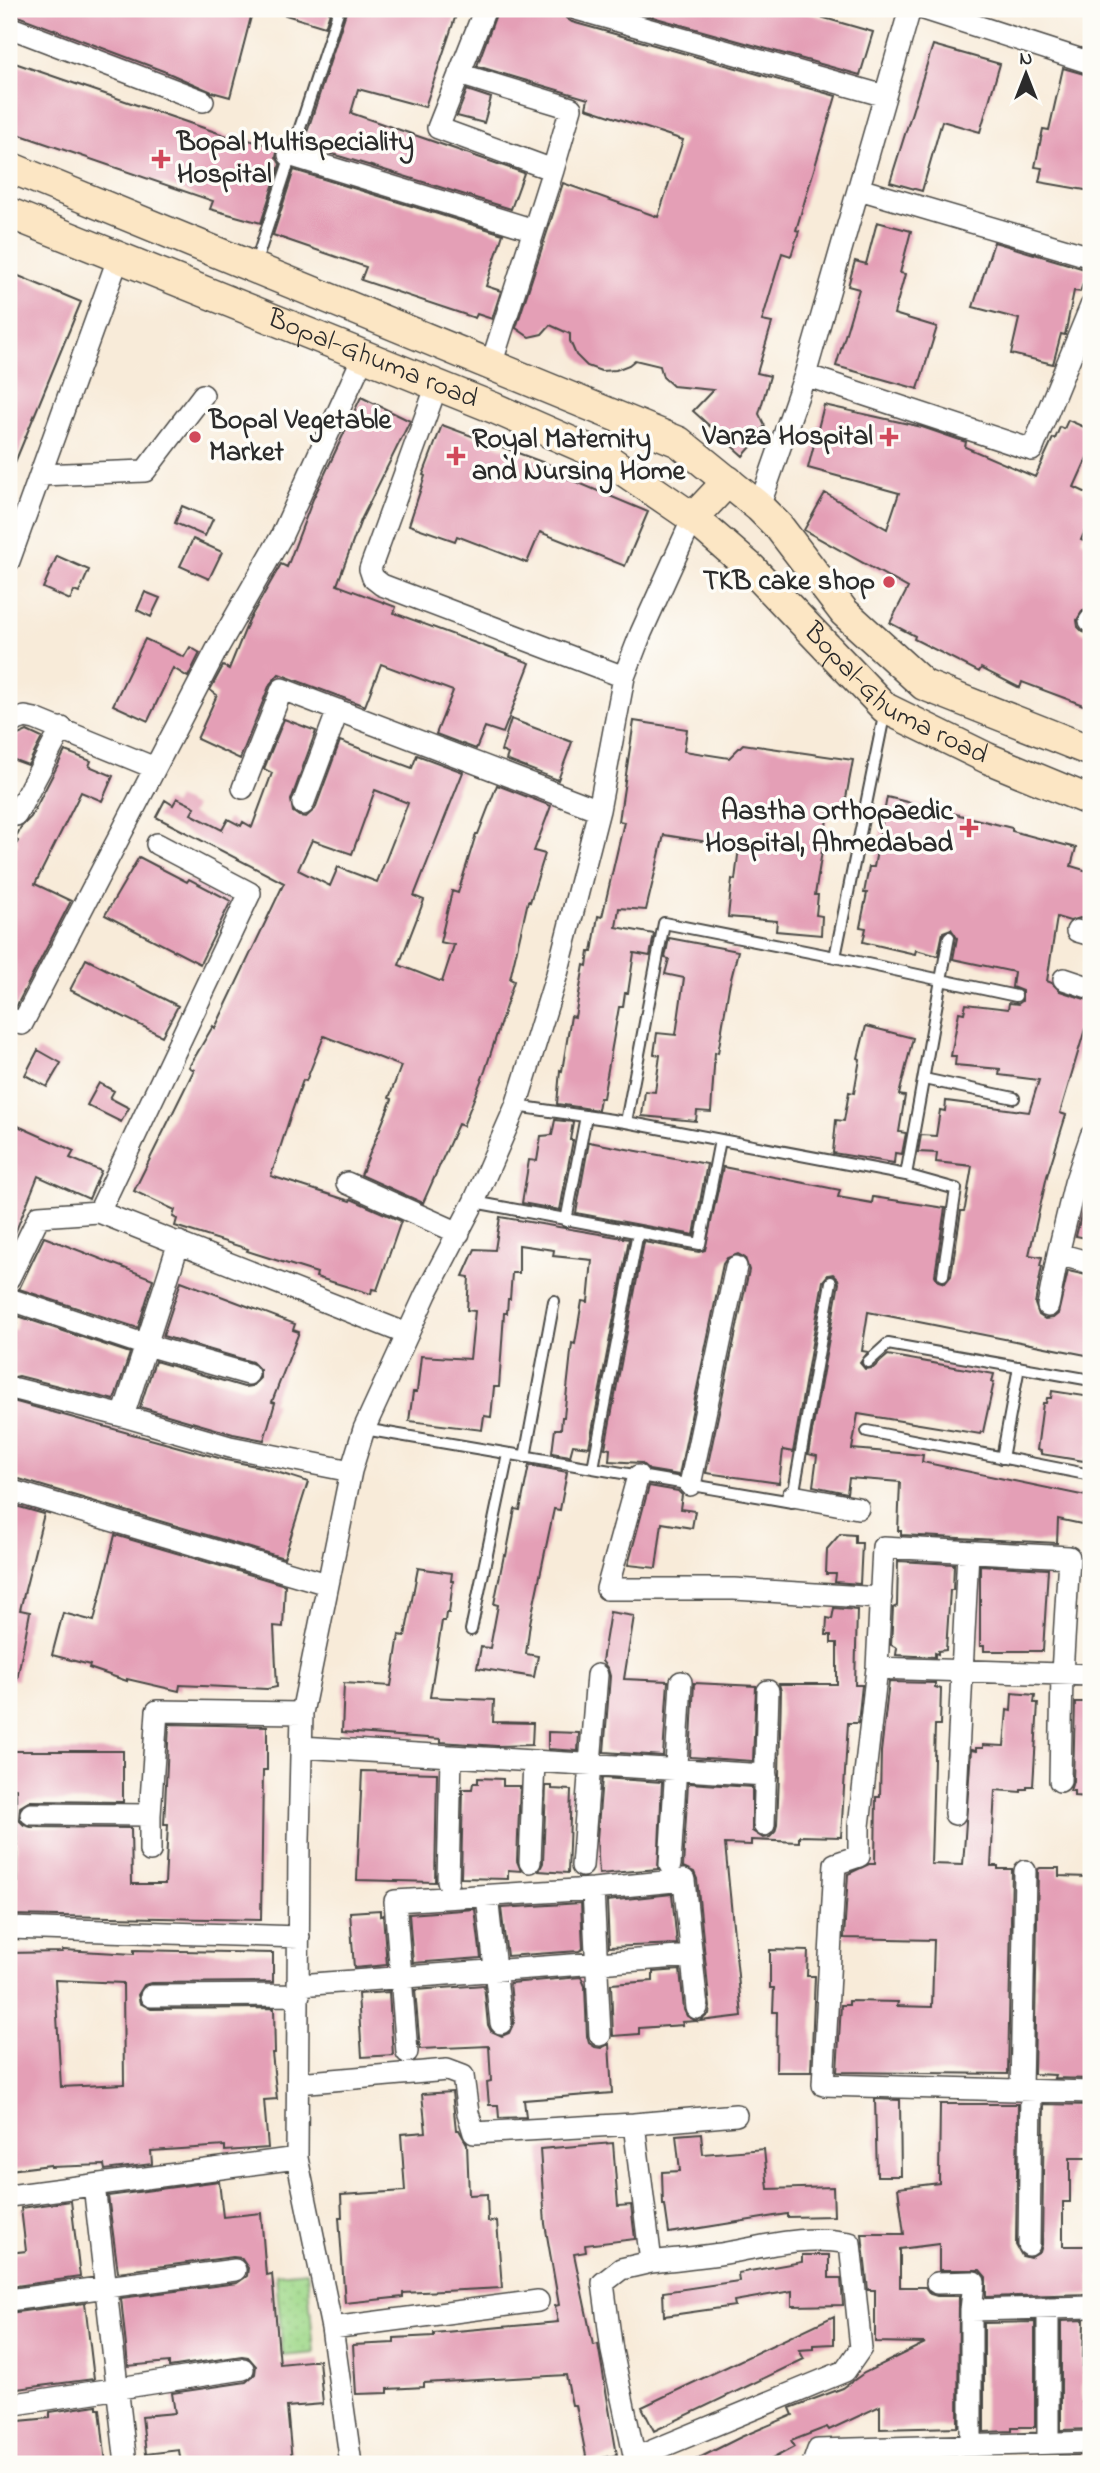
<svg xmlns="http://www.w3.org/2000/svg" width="1100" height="2473" font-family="'Indie Flower',sans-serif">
<defs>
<pattern id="green-dots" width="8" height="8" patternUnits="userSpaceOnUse" patternTransform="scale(1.75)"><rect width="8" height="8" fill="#a0d98b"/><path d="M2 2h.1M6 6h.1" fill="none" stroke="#8aba78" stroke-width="1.8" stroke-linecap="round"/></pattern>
</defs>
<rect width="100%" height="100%" fill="#fdfcf7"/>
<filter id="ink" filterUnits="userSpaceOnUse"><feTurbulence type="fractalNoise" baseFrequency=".0143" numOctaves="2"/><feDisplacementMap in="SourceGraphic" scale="14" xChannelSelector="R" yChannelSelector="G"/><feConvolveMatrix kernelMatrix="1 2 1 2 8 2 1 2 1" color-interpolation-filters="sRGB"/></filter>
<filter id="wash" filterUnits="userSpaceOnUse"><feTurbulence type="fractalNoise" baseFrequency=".00686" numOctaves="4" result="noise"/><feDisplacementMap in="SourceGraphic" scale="28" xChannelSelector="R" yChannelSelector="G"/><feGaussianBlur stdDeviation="1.57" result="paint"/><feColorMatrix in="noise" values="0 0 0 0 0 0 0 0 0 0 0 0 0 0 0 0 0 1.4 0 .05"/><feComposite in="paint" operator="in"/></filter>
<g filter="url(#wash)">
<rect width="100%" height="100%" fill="#f8ebd9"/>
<path fill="url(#green-dots)" stroke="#66825b" stroke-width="2" d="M307,2271L314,2353L283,2356L276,2274Z"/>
<g id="blocks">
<path fill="#e49fb6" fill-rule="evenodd" d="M17,9H253L230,97L212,92L166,72L15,15Z
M279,9H331L325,27L279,13Z
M347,9H458L425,107L358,89L351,113L524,173L511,209L303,145Z
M498,9H527L545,16L546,9H563L566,18L572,22L836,96L796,230L799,231L791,256L782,253L762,321L772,323L757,373L770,376L759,414L765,426L755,436L758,439L743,456L693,411L713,390L673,386L663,377L660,366L635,360L629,365L616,370L601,371L587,366L576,355L570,341V334L550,325L542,334L529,337L516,328L563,183L658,217L683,140L586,108L588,99L477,66Z
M624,9H801L800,11L873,32L860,75Z
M933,45L1000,64L980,132L942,121L922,191L890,182Z
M9,61L230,137V135L278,148L276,157L280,164L261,223L210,209L213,201L9,131Z
M1063,68L1091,76V191L1039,182L1042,168L1035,167L1043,129L1049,130Z
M467,90L491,98L484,123L457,116Z
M294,170L503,234L486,286L501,291L492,319L477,314L475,318L361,280L366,267L273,235Z
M877,222L911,231L900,273L905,274L894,314L937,327L918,389L836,366L859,289L848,286L855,261L866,264Z
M994,242L1088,270L1080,292L1074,291L1065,335L1061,334L1053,364L1011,354L1019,319L973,307Z
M9,272L81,302L9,477Z
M361,397L410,421L361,520L337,585L396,607L394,613L530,663L503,733L485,727L476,749L436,734L453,691L381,664L365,706L279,674L270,684L240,759L197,739L217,695L210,690L223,666L229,669L249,620L281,564L287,567L313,499Z
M824,405L922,427L966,442L965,447L1035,477L1053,438L1055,439L1060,427L1064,429L1068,420L1091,430V449L1074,487L1091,495V517L1081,540L1091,544V608L1083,610L1077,620L1078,627L1083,632L1091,634V708L1022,682L1020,688L981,668L979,672L914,639L915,636L890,623L908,588L804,530L825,493L887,529L899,493L808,468Z
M442,425L564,470L562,476L648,512L625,566L540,532L527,563L457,536L455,541L409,525L425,476L423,475Z
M182,506L213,519L205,536L175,523Z
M193,539L222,552L209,579L180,566Z
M57,556L89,570L79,593L74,591L70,600L43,588Z
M145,592L160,598L151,617L137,610Z
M145,639L184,657L190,647L200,653L188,677L173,668L148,721L113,705Z
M284,719L316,731L291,800L293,812L299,816L306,817L315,809L340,741L412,768L417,755L463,772L414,896L424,900L399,965L442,982L454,945L440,942L452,891L458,893L476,834H478L497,785L551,806L534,851L545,854L530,902L528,901L510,979L514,981L485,1071L463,1126L458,1124L423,1203L361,1175L392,1099L389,1098L401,1066L324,1036L306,1081L303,1080L291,1114L271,1176L350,1201L351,1199L401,1221L377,1290L372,1289L371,1294L316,1277L317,1273L247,1251L248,1249L175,1226L177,1219L173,1217L175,1210L134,1191L194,1070L189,1067L213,1026L215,1028L284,883L156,817L165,800L173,805L177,798L195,807L191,814L222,830L228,819L241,826L243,822L252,827L272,773L264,769ZM375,790L408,803L377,882L338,867L330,886L298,870L312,840L352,854Z
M511,719L572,742L558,780L506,760L508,754L501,751Z
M634,721L687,729L684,751L729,758L743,744L853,760L844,809L829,807L815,895H818L816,915L822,916L821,935L776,931L777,921L728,917L732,879L735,880L739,847L664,835L646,910L619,908L616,927L654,934L650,956L634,953L628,993H625L623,1007H619L603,1098H600L598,1110L557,1104L560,1070L562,1071L571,1016L575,1017L584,965L587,966L589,952H592L598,916L602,917L624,822L619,821Z
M27,731L42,738L28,765L9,758V739Z
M65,751L91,761L89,766L113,776L102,801L81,792L35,884L71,901L16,1007L9,1005V859L18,841L15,839L21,827L31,817Z
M887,797L1012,828V831L1076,848L1071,866L1091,872V921L1080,918L1070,921L1057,917L1047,981L1052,983L1060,991L1091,1001V1031L1085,1029L1060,1113L1066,1115L1047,1176L1029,1255L1042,1257L1040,1266H1042L1035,1304L1039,1315L1045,1319L1053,1318L1058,1314L1068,1271L1091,1276V1356L868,1312L862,1351L868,1352L860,1363L865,1369L873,1368L888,1355L994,1374L992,1382H994L983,1432H981L980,1434L858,1414L852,1449L923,1455L922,1462L1091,1497V1526L1058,1519L1057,1543L901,1535V1531H898L900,1482L849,1478L847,1493L813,1486L817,1456L808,1454L839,1283L838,1279L833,1274L828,1275L823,1281L793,1452L783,1450L779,1483L706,1473L749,1270L745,1258L738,1254L727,1258L723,1264L679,1475L649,1470L641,1463L609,1461L610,1449L605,1448L644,1242L699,1252L705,1250L723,1167L840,1190L838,1197L872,1203L873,1197L945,1208L935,1275L938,1281L945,1283L951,1276L961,1211H964L965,1208L972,1166L936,1162L937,1153L918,1152L921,1135L936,1136L940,1110L945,1111L946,1101L1029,1112L1039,1080L999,1075L1000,1069L955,1065L956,1056H951L959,1012L964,1013L966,1004L1008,1009L1009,1003L1018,1004L1022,1001V991L1012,987L1014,972L953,959L957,938L951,929L943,932L938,956L916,950L915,954L863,942L866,928L860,927L867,893H864L869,867H874Z
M139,857L187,882L189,879L231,901L200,964L105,915Z
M669,938L738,951L729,987L718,1053L715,1052L711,1112L697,1111L696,1121L642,1116L645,1091L655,1092L660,1055L654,1054L657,1033L676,1035L684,978L665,974L669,959L665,958Z
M86,959L178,1006L162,1036L70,990Z
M866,1026L913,1038L899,1095L905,1096L899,1132L906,1133L902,1154L895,1153L894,1163L833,1153L836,1120L844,1121L849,1092L854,1093L860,1059L858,1058Z
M38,1050L61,1063L47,1087L25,1075Z
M99,1083L114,1091L110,1098L129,1108L121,1122L87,1105Z
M555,1120L573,1122L570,1140H573L560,1210L522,1203L529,1160L537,1161L541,1136L552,1135Z
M9,1122L74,1151L70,1158L101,1171L89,1199L38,1176L9,1248Z
M589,1142L707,1164L694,1235L576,1213Z
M1091,1176V1239L1076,1236Z
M500,1217L629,1239L589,1447L573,1445L570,1456L552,1453L555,1429H561L562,1417H564L572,1343L575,1344L582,1301L588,1302L592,1260L553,1256L554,1250L519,1245V1273H512L510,1299H508L507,1313H504L499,1387H494L491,1417L484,1416L482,1430L409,1421L413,1392H417L421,1356L470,1359L475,1311L467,1310L469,1277L463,1276L475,1249L495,1250Z
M44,1237L153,1279L138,1328L19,1289Z
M181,1281L295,1324L293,1330L299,1332L272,1402L275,1403L264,1440L233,1434L140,1407L155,1361L244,1387L252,1386L260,1378V1370L252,1362L163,1336Z
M18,1316L130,1353L114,1400L19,1376L9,1378V1328L15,1330Z
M1052,1391L1091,1397V1434L1087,1457H1085L1084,1461L1041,1454V1451L1037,1450L1043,1403H1046L1047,1398H1051Z
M9,1400L226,1460L261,1467L308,1482L284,1558L9,1476Z
M529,1465L567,1472L560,1510L554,1509L530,1623L526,1654L538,1656L534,1677L477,1668L481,1647L490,1648L498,1605L494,1604L504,1555L506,1556L515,1509L520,1510Z
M649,1486L678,1491L682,1495L680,1509L695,1511L692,1528L662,1523L656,1568L628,1565Z
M16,1506L44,1514L20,1610L30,1612L17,1680L9,1679V1525H11Z
M840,1534L855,1535V1543H862L860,1584L835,1582L836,1574H826L827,1549Z
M115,1535L285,1585L283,1627L274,1626L277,1687L267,1689L180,1685L179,1691L127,1679V1681L89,1668L90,1665L52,1655L63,1613L94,1621Z
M898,1561L954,1564L953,1590H950L946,1650L938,1651V1654L935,1653V1657L896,1655L897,1648L891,1645L893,1608L897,1606Z
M980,1565L1048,1569L1043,1651H984V1646H980Z
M418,1568L452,1573L451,1581H453L449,1613H446L445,1621H442L430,1697L494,1700L493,1722L533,1723L532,1745L497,1746L441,1742V1739L342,1732L344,1683L391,1686L399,1635L405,1636Z
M834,1608L857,1610L855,1685H862L858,1723H848L841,1837L799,1836V1842L751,1840V1845L725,1844L742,2016L700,2021L709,2014L710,2007L697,1879L694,1872L683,1867L688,1783L752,1787V1831L763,1838L770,1837L775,1832L777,1825L779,1775L781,1691L779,1684H837V1643H831V1635H826L827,1618L832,1619Z
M610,1612L634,1616L624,1679L668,1681L663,1756L604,1752L610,1676L608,1669L602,1661Z
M889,1682L935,1683V1687L941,1689L940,1725H935L931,1864L963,1865L971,1750L976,1751V1748H983V1745L1004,1746L1007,1710L1011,1711L1012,1693L1035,1695L1034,1703H1038L1033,1786H1027V1789H1021V1792L995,1790L991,1866H998V1869H1012L1008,2074L837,2072L841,2005H849V2001L898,2002L897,2006L932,2007L934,1940L844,1938L848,1874L869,1864H875L876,1797H880L881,1752Z
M694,1683L756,1686L753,1761L690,1757Z
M1075,1702H1091L1090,1797L1074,1796V1791H1070L1073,1781Z
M169,1724L267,1726V1770H263L261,1920L9,1915V1884L17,1885L16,1788L9,1787V1751H123V1802L30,1801L20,1807L19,1820L24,1825L31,1827L131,1828L132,1884H165L168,1824H164Z
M548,1732L579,1733L578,1751L548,1749Z
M362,1771L437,1773L435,1882L357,1880Z
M478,1778L503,1779V1786H520L517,1861L521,1871L508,1870V1879L461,1878L463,1789H472L473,1783H478Z
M602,1778L662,1782L658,1869L599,1874L597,1839Z
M546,1786H552V1789L571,1790L568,1873L539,1871L543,1863Z
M1040,1868H1059V1876L1088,1877L1087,1923H1091V2079L1054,2078L1055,2075L1034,2074L1038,1869Z
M672,1894L677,1944L609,1947L607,1901Z
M581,1903L583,1949L579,1951L507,1956L501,1908Z
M475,1909L481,1958L413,1963L409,1914Z
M380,1910V1916L383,1915L387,1965L354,1968L350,1912Z
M63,1950L134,1954V1950L273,1953V1982L151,1983L144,1985L138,1995L140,2003L151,2009L274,2008L275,2053H272L277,2099L264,2100L268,2148L225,2151V2146L151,2151L152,2164L105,2170L104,2165L51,2167V2165L9,2170V1953L62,1952ZM55,1980L123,1983L124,2084L61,2087Z
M770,1950L808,1951L807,1976H815L811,2072H776L777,2012H773L774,1988H770Z
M680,1970L684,2010L687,2016L697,2021L682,2022L683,2025L639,2028V2034L613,2036L611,1984L653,1981V1972Z
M581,1977L585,1986L587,2036L589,2043L595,2047L601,2048L609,2044L612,2093L524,2100L526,2117L499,2118L498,2105H489L487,2082L491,2081L489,2046L420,2049L415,1990L484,1985L488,2025L491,2031L502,2036L509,2033L514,2022L510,1983Z
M389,1992L393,2055L362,2057L358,1994Z
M452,2092L456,2130H459L467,2144L469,2195L487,2194L488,2222L497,2221L502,2288L403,2293V2297L345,2303L339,2217H342L341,2195L405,2191L401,2134L426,2132L422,2094Z
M875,2099L900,2100L901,2176H877Z
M940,2104H1018L1016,2245L1022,2256L1030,2258L1040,2252L1042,2245L1044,2104L1091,2105V2158H1070V2202H1063V2246H1090V2294L986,2297V2277L980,2270H939V2244L900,2249V2287H925L930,2294L937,2296H959L958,2427L880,2429V2406L829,2430L827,2427L791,2441L794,2447L763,2464H687L741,2437L793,2415L790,2408L843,2388L864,2373L925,2343L875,2342V2290H868L862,2234H904L898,2188L939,2183Z
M701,2133L703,2154L764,2149L768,2189L833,2187L834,2216L787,2217V2214L669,2233L665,2205H663L662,2172L680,2171L676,2135Z
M613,2143L618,2206L631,2205L635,2239L585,2245L586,2252L574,2254L593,2345L598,2344L617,2455L587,2461L576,2405H572L566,2375L424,2383V2387L388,2389V2393L356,2394L353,2345L394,2343V2338L434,2336V2333L558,2322L555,2306L559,2305L545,2224L540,2149Z
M219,2181L223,2217L261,2213L266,2275L272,2274L280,2364L319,2360L323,2404L287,2407L292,2461L256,2464H181L179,2450L146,2454L142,2416L175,2413L172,2393L246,2382L255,2374L256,2366L248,2357L242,2356L169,2367V2362L128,2366L121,2298L237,2283L247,2276L248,2268L241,2258L233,2257L118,2272L108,2196Z
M71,2201L80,2277L9,2287V2253L26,2251L21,2208Z
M802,2255H829V2278H841L843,2305L792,2306V2291L734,2301L735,2306L664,2316L663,2292L739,2281L738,2273L802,2262Z
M85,2303L94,2379L9,2390V2313Z
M834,2316V2344L813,2345V2349L799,2350L804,2359L654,2431L642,2407Z
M1084,2320L1082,2401H1091V2429L1061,2430V2321Z
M1035,2322V2427H1012V2431L984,2432V2323Z
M97,2405V2409H100L106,2464H9V2422L50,2418V2412Z
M1091,2455V2464H1059V2456Z"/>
</g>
</g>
<g filter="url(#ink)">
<use href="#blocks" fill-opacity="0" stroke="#4a4845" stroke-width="2"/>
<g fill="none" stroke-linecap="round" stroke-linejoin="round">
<g stroke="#4a4845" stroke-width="14">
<path id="lane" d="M255,265L339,9
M949,937L941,980L1016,996
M835,957L941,980L906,1175
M924,1079L1014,1098
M516,1106L626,1122L906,1175L956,1189L943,1275
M626,1122L664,923L835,957L885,711
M474,1202L700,1244L720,1140
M566,1221L586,1116
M868,1362L888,1344L1091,1380
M364,1429L792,1502L831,1282
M867,1431L1091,1475
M525,1457L554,1301
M1002,1458L1019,1367
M593,1468L638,1232
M471,1630L508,1454"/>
</g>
<g stroke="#4a4845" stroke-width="24">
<path id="street" d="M485,9L438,128L553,170L491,365
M576,9L885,96
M924,9L1091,63
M9,27L203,101
M459,74L571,108L553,170
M289,155L534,230
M859,189L1091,257
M805,375L1032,450L1091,306
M437,385L370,569L373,578L382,585L624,677
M40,475L145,471L203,395
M759,507L805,375L910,9
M9,561L119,256
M1090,621H1091
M9,726L11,722L25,717L35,719L155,768
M243,788L282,689L599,810
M303,804L338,710
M16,815L62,728
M1077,931L1091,935
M1064,979L1091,988
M9,1018L22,1024L217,649L281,537L363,357
M1091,1136L1075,1183L1058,1254L1091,1263
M347,1183L459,1233
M99,1212L250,893L157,844
M9,1278L39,1216L99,1212L407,1334
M9,1299L146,1345L179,1242
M1048,1306L1058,1254
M248,1374L146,1345L123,1416L230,1447L351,1471
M16,1389L123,1416
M638,1476L607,1589H734L881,1598
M690,1485L736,1267
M9,1490L327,1584
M793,1496L858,1508
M877,1668L1091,1675
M301,1747L766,1775
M1060,1781L1062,1673L1069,1557L883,1547L877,1668L859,1826V1856L835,1864L823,2085L1091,2092
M31,1814L150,1815
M955,1814L968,1552
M764,1825L768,1691
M150,1851V1815L157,1711L302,1713
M530,1862L534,1761
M670,1865L681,1682
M582,1866L597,1675
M448,1881L451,1756
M593,1889L600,2035
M487,1896L501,2023
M9,1928L299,1937
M299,1985L692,1956
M151,1996L299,1995
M407,2052L395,1901L593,1889L684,1880L697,2008
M298,2083L447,2070L463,2076L468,2113L474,2133L634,2124L651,2262L621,2269L603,2283L612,2351L636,2464
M1021,2090L1025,1871
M634,2124L736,2115
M94,2185L126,2464
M9,2196L297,2158
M1029,2245L1031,2091
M937,2283L974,2282L971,2310L1091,2307
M9,2300L235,2270
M1048,2308V2443
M332,2328L538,2301
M9,2405L243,2369
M971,2445V2310
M635,2458L845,2371L861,2348L850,2243C801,2235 773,2245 726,2253C701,2257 676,2259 651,2262
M351,2464L332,2328L297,2158L299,1841L302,1713L351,1471L364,1429L426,1294L474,1202L516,1106L557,974L599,810L624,677L641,633L693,518
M813,2464L818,2450L1091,2442"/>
</g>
<g stroke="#4a4845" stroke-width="33">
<g id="secondary">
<path d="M9,167L679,442L759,507L779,527L844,612L924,685L1091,751"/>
<path id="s1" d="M9,213L494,408L601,455L693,518L751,568L885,708L987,758L1091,801"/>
<path d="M693,518L728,481"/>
</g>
</g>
<use href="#lane" stroke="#fff" stroke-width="10"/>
<use href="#street" stroke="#fff" stroke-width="21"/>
<use href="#secondary" stroke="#fce6c4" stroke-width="30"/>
</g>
</g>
<g fill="#d1495b" stroke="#fdfcf7" stroke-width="2.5">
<path d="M157.5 148.5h7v7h7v7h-7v7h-7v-7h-7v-7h7z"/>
<circle cx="195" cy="437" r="7"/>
<path d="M885.5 426.5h7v7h7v7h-7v7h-7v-7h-7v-7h7z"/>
<path d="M452.5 445.5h7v7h7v7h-7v7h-7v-7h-7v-7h7z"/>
<circle cx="889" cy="582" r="7"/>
<path d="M965.5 817.5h7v7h7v7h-7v7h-7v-7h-7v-7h7z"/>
</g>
<g text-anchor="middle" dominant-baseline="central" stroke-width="7" stroke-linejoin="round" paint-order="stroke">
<g font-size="28" font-weight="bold" fill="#2b2b2b" stroke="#fdfcf7" text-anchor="start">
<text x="177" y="143">Bopal Multispeciality<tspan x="177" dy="32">Hospital</tspan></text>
<text x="209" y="421">Bopal Vegetable<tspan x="209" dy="32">Market</tspan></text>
<text x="873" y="437" text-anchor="end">Vanza Hospital</text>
<text x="472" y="440">Royal Maternity<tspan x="472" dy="32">and Nursing Home</tspan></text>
<text x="875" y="582" text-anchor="end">TKB cake shop</text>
<text x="953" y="812" text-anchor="end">Aastha Orthopaedic<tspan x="953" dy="32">Hospital, Ahmedabad</tspan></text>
</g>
<g font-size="28" fill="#2b2b2b" stroke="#fdfcf7">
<text stroke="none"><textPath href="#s1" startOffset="392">Bopal-Ghuma road</textPath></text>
<text stroke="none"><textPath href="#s1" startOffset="1022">Bopal-Ghuma road</textPath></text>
</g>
</g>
<rect width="1100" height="2473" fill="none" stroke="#fdfcf7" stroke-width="35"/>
<g transform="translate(1026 74)" stroke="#fdfcf7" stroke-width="5" paint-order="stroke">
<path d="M0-5L12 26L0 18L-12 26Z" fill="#2b2b2b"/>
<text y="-10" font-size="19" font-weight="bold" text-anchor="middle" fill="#2b2b2b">N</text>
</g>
</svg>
